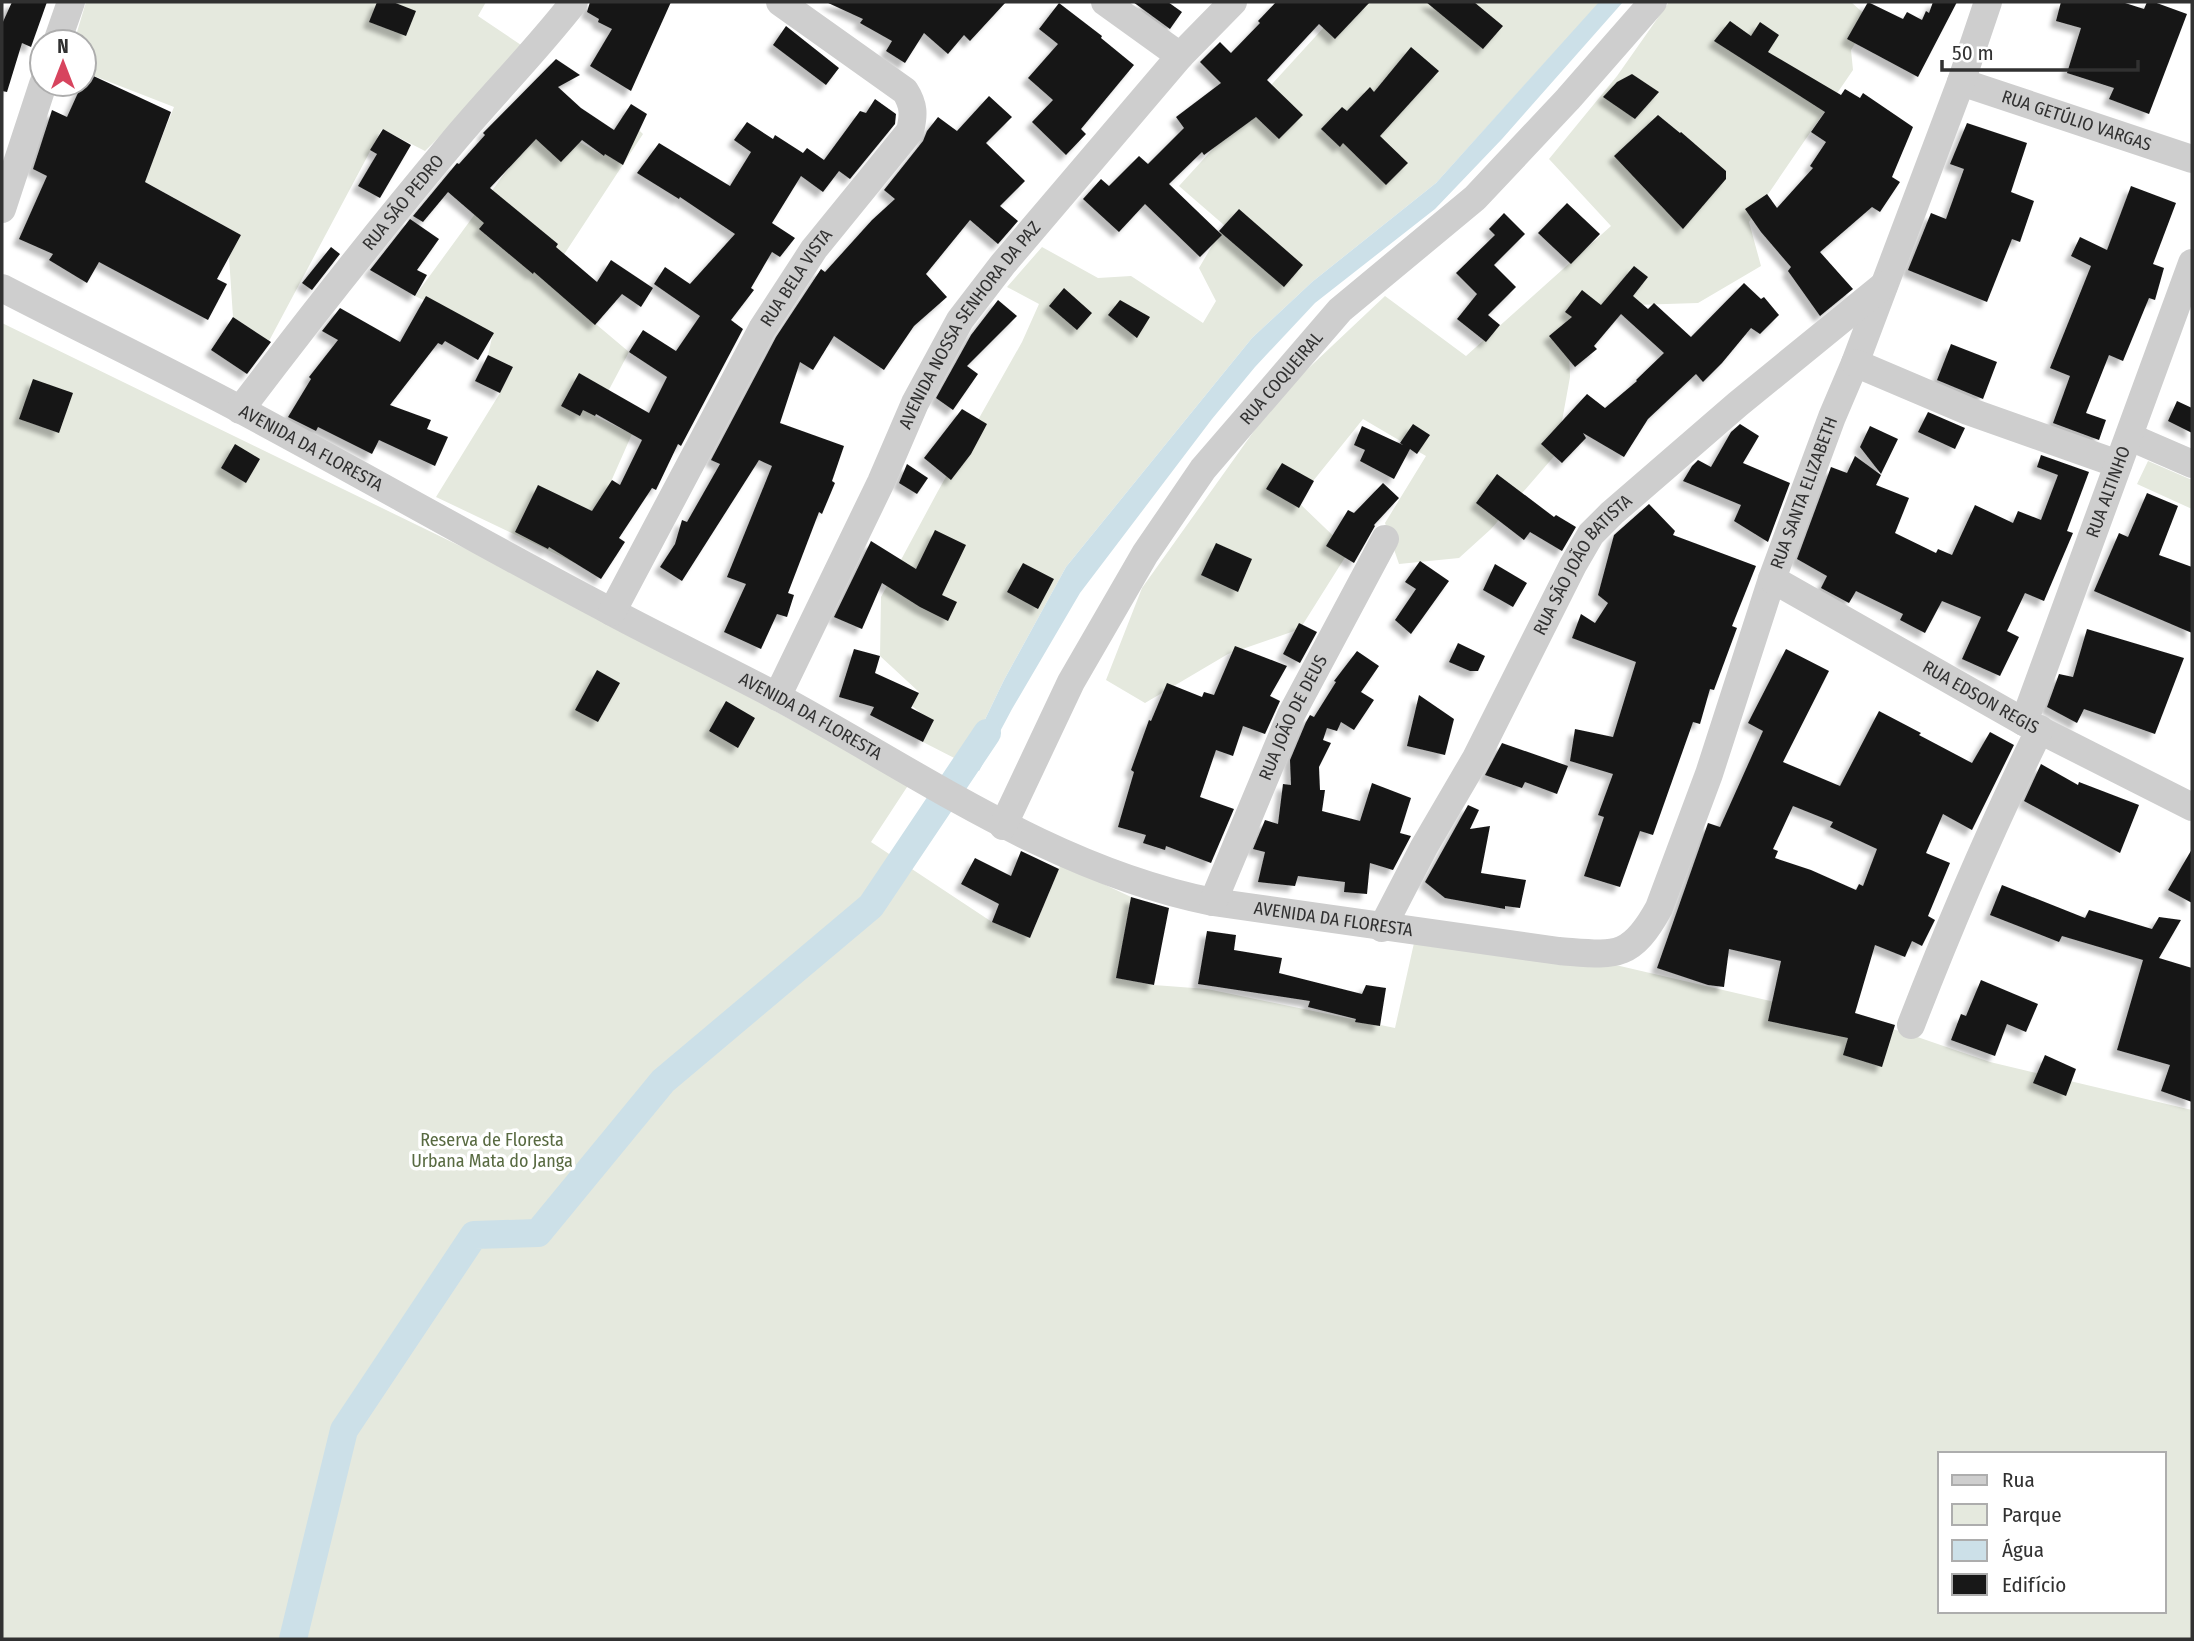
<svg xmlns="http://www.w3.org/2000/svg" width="2194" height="1641" font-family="'Fira Sans Condensed',sans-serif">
<defs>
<filter id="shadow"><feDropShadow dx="-6" dy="6" stdDeviation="2" flood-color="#0004"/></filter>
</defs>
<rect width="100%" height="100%" fill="#fff"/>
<path fill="#e5e9de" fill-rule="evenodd" d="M86,2H486L478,16L524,47L491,86L425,151L382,129L269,341L233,317L229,257L241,235L138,178L156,152L174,107L84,72V42H74Z
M1347,2H1600L1436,183L1312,282L1252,338L1066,567L1004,680L964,763L923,742L933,723L912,706L919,692L880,656L881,597L938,491L1022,342L1039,304L1007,287L1042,247L1098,278L1131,276L1203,323L1216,301L1199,268L1224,225L1179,186Z
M1669,2H1851L1870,19L1851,50L1853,70L1749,222L1761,266L1698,303L1603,306L1568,326L1570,377L1556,454L1491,529L1459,558L1399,564L1385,523L1426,456L1363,419L1297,501L1349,551L1300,629L1228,654L1145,703L1106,680L1142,588L1279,396L1385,296L1466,356L1611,226L1549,159L1617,76Z
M623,115L643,134L546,282L629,352L595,416L632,434L575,563L436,497L500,393L513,367L488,355L493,333L415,296L543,121L604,156Z
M2,323L573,601L909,784L871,842L992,922L1030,938L1061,864L1131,897L1117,978L1154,985L1207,989L1395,1028L1414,943L1607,963L1900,1031L1990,1062L2192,1110V1639H2ZM1940,1454H2164V1611H1940Z
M2148,461L2192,480V509L2137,484Z"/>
<path fill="#cce0e8" d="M1599,2H1623L1502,139L1435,209L1315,303L1255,367L1212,419L1080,593L1012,709L979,771L964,763L1004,680L1066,567L1252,338L1312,282L1436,183Z"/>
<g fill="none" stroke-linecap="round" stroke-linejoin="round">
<path stroke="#cce0e8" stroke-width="28" d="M293,1639L344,1430L474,1235L538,1233L663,1081L871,906L987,733"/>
</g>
<path fill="#181818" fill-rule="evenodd" filter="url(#shadow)" d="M12,2H47L31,47L22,43L7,92L2,91V24Z
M377,2H393L416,11L406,36L369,22Z
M590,2H671L631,91L590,66L612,29L598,22L599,19L587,12Z
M826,2H1006L970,41L964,35L948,54L924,33L905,63L886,51L892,41L860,23L863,19Z
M1133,2H1168L1182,12L1170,29Z
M1276,2H1370L1335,39L1319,24L1267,80L1303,115L1279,139L1256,117L1204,155L1202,152L1169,184L1222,235L1200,257L1145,204L1119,232L1083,199L1101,179L1109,186L1139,156L1148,164L1184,128L1176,117L1221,83L1200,62L1220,42L1231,53L1260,23L1258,21Z
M1426,2H1474L1503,26L1483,49Z
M1868,2L1903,19L1907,12L1922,20L1926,11L1929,13L1933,2H1957L1918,77L1847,39Z
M2061,2H2122L2144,9L2147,2H2154L2187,14L2149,114L2109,99L2114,88L2067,73L2081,28L2056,21Z
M1059,3L1102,36L1101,38L1134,65L1081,129L1086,134L1066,155L1032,122L1053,100L1028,78L1058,44L1039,29Z
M1730,21L1751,36L1760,22L1779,35L1768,52L1841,95L1845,89L1860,98L1863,93L1913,127L1892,177L1900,182L1880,212L1872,207L1820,252L1853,289L1820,316L1788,271L1791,267L1761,232L1745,209L1767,194L1777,208L1813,168L1810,166L1826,142L1811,132L1825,112L1714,41Z
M786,26L839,68L826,85L773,45Z
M1411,47L1439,71L1380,136L1408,163L1386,185L1343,143L1340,147L1321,129L1342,107L1347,111L1370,87L1374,92Z
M556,59L580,75L558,87L581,108L614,130L631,104L647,114L623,165L605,154L604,156L582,140L561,162L536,139L490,188L558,244L556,247L597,282L611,260L653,288L641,307L622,294L595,325L534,272L533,274L479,229L484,223L448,192L423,222L413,216L457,163L459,164L485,135L483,133Z
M87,73L171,112L145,182L241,235L217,279L227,284L208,320L99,262L87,283L49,260L53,254L19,239L47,176L33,169L52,110L67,117Z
M1632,74L1659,92L1635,119L1603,97L1617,82Z
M989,96L1012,117L986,143L1025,181L1000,206L1018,221L998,244L970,220L926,274L947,297L914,326L884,370L834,336L813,370L800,362L780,423L844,446L832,481L835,483L822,514L819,512L788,593L794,595L787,617L777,614L761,649L724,632L746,584L727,577L772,466L759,460L682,581L660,567L675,544L682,520L687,522L720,464L711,460L776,337L821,269L825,272L872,220L895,199L884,190L923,141L927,131L938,117L957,131Z
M875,99L896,114L895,124L850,179L839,171L823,192L801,176L772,223L795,238L780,257L772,252L751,288L754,290L731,320L743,329L681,446L678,444L656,490L652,488L619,538L625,542L601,579L549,547L548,549L515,532L538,485L592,511L612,480L620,485L642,440L596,414L595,416L583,410L580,416L561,406L579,373L649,413L667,377L629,352L643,330L676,351L700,316L654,284L665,267L690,284L735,234L680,197L679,199L637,173L659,143L730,186L751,152L734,140L747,122L773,139L775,135L803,153L807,148L824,160L860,111L866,113Z
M1658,115L1680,133L1681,132L1726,171V179L1683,229L1614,156Z
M1967,123L2027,143L2011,192L2034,201L2020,242L2012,239L1987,302L1908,270L1931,213L1946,219L1964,169L1950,164Z
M383,129L411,145L380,198L358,186L377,154L370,150Z
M2131,186L2176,203L2153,264L2164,268L2155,300L2149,298L2123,361L2109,355L2086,413L2106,420L2099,440L2053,423L2070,376L2050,368L2091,266L2071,256L2080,237L2107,250Z
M1567,203L1600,234L1571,264L1538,233Z
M1239,209L1303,265L1284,287L1219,231Z
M1504,213L1525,234L1494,265L1516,287L1488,315L1500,325L1486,342L1457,319L1477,294L1456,273L1495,235L1489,229Z
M410,219L439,239L417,270L427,275L415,296L370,270Z
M331,247L340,254L312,290L302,283Z
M1634,266L1648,277L1633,296L1648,309L1654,303L1691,337L1744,283L1761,299L1764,297L1779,315L1760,334L1751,328L1722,363L1703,382L1696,374L1648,419L1624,457L1583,433L1586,438L1562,463L1541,444L1587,394L1605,408L1637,381L1636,380L1664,353L1621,314L1594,346L1597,349L1575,367L1549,336L1572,317L1565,312L1582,290L1601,305Z
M1064,288L1092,313L1077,330L1049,306Z
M426,296L494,333L478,360L445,341L442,345L438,343L390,405L431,420L427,429L448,437L435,466L379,440L372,454L318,427L316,431L288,417L311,379L309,377L338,340L322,331L340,308L400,342Z
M998,300L1017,316L967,366L978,374L953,410L936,398L971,335Z
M1120,300L1150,317L1137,338L1108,315Z
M233,317L271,342L247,374L211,350Z
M1951,344L1997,362L1983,399L1937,380Z
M488,355L513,367L500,393L475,381Z
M33,379L73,393L59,433L19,419Z
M2177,401L2192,408V433L2168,421Z
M962,409L987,424L971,454L951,480L924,458Z
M1928,412L1965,428L1955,449L1918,432Z
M1413,424L1430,435L1417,454L1410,449L1394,479L1360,461L1365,450L1354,445L1362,426L1403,445L1400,443Z
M1740,424L1759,436L1743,463L1790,483L1768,542L1734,521L1741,505L1683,481L1692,466L1698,460L1711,467L1731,432Z
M1870,426L1898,439L1881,474L1860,447Z
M235,444L260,459L246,483L221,468Z
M2041,455L2089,472L2067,531L2073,533L2044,601L2025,593L2007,631L2019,637L2000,676L1962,659L1981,617L1942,601L1925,633L1900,620L1903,614L1856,591L1849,603L1821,588L1827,576L1797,559L1831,467L1847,473L1855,456L1881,475L1876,485L1909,498L1895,533L1936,553L1938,549L1952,555L1975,505L2013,523L2018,511L2041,520L2058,475L2037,467Z
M1282,463L1314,481L1299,508L1266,489Z
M907,464L928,478L917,494L899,483Z
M1497,474L1554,517L1556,515L1576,527L1562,551L1530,532L1524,540L1476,503Z
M1383,483L1399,498L1374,525L1375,526L1354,563L1326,546L1348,510L1354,513Z
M2147,493L2178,506L2159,555L2192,567V633L2094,591L2119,533L2128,537Z
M1649,504L1675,531L1673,535L1756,566L1732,626L1737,628L1714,690L1710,689L1700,724L1693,722L1653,835L1640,831L1620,887L1584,876L1604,817L1598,815L1613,774L1570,761L1575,729L1613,737L1636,662L1572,638L1581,614L1595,623L1608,603L1598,595L1614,535Z
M935,530L966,545L942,595L957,602L948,621L920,607L882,583L862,629L834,617L871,541L916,569Z
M1216,543L1252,559L1238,592L1201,575Z
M1420,561L1449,581L1411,634L1395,620L1416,589L1405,582Z
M1023,563L1054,579L1038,609L1007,592Z
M1495,564L1527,583L1513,607L1483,590Z
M1299,623L1317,632L1300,663L1283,654Z
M2087,629L2184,658L2155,734L2084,709L2077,723L2047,707L2059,674L2073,677Z
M1458,643L1485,656L1478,671H1470L1449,662Z
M1235,646L1287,666L1270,696L1280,701L1265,734L1243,726L1233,756L1216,750L1200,797L1234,809L1211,863L1166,846L1165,850L1143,843L1146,835L1118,827L1134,772L1131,770L1149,720L1151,721L1167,683L1202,697L1204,692L1214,695Z
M854,649L880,656L875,673L919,693L911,708L934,720L923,742L870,715L874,707L839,697Z
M1786,649L1829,671L1783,762L1840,786L1879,711L1921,733L1919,735L1972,763L1990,732L2014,745L1972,830L1943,814L1926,853L1950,863L1928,916L1935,920L1922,946L1912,941L1905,957L1875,945L1855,1013L1895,1025L1882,1067L1843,1055L1848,1038L1768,1021L1781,961L1729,949L1724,987L1708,985L1657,968L1708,823L1720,827L1763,731L1748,723ZM1793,806L1833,822L1830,827L1877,849L1863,886L1859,884L1856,890L1811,870L1775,858L1778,851L1773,849Z
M1357,651L1379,666L1361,692L1374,700L1354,730L1341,722L1337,731L1327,728L1323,740L1331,743L1319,767L1320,790H1325L1322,811L1360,821L1372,783L1411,798L1400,833L1411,836L1393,870L1370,863L1367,894L1344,892L1345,882L1298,876L1295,886L1258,882L1265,852L1253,849L1265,820L1278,824L1283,784L1291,785L1290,760L1306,722L1310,715L1314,717L1336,682L1334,681Z
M597,670L620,683L598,722L575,710Z
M1419,695L1454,719L1445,755L1407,746Z
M726,701L755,718L738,748L709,731Z
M1502,743L1568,766L1557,794L1525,782L1522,788L1485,775Z
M2041,764L2078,785L2079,782L2139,805L2120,853L2024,801Z
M1468,805L1479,810L1470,829L1490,826L1481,873L1526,880L1520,908L1505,906V909L1445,898L1425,882Z
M2192,849V903L2168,890Z
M1021,851L1059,869L1030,938L992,922L999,904L961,884L975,858L1011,876Z
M2002,885L2085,918L2089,910L2152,929L2159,917L2181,920L2159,958L2192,968V1102L2161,1091L2170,1065L2117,1050L2143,960L2062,936L2059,942L1990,915Z
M1131,897L1169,908L1154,985L1116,978Z
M1207,931L1236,935L1234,950L1282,958L1279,973L1362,994L1366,985L1386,988L1380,1026L1355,1022L1356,1019L1308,1007L1310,1001L1198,984Z
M1981,980L2038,1004L2026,1032L2007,1024L1995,1056L1951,1040L1961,1014L1966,1016Z
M2045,1055L2076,1069L2066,1096L2033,1083Z"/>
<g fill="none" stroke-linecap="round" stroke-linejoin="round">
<g stroke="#cecece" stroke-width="28">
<path d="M1105,2L1180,56"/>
<path d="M57,42L71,2"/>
<path id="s1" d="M1961,82L2192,159"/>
<path d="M2,209L43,84"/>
<path id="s2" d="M2,288C83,330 165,369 245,412C368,478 488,547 612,612C666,641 722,667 776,696C917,772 1052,870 1213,902L1559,951C1614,955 1630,961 1659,908L1709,774L1772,579L1832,417L1855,363L1961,82L1988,2"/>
<path d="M1855,363L1968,411L2118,464"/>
<path id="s3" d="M240,410C309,319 379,230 452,143C492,95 536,51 574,2"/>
<path d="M2130,437L2192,464"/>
<path id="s4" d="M1772,579L2024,722L2192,807"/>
<path id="s5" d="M612,612L762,329L814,249L910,131C914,115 914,105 905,91L780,2"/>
<path id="s6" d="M777,697L881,482L915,403L960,320L1003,264L1180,56L1233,2"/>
<path id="s7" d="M2024,722L2192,263"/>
<path id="s8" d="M1003,826L1071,682L1145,554L1203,469L1340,310L1475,198L1568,99L1653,2"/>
<path id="s9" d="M1213,902L1291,715L1385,539"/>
<path id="s10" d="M1382,928L1424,847L1476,758L1573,565L1591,534L1612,513L1738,404L1884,285"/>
<path d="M1911,1025C1950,924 1992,826 2040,729"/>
</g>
</g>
<g text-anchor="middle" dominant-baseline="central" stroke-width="7" stroke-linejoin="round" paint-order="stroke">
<g font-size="18" fill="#313131" stroke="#fff">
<text stroke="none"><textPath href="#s1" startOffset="122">RUA GETÚLIO VARGAS</textPath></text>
<text stroke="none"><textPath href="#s3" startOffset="264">RUA SÃO PEDRO</textPath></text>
<text stroke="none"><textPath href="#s5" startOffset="382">RUA BELA VISTA</textPath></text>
<text stroke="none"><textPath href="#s6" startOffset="420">AVENIDA NOSSA SENHORA DA PAZ</textPath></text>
<text stroke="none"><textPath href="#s8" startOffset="530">RUA COQUEIRAL</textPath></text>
<text stroke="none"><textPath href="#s2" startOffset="348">AVENIDA DA FLORESTA</textPath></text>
<text stroke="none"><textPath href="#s2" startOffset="2270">RUA SANTA ELIZABETH</textPath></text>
<text stroke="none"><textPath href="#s7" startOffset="245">RUA ALTINHO</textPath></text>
<text stroke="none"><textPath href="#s10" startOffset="416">RUA SÃO JOÃO BATISTA</textPath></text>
<text stroke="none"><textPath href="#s4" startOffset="240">RUA EDSON REGIS</textPath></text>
<text stroke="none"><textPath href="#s2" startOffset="915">AVENIDA DA FLORESTA</textPath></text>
<text stroke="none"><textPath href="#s9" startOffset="201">RUA JOÃO DE DEUS</textPath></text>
<text stroke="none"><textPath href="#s2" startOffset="1482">AVENIDA DA FLORESTA</textPath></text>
</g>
<g font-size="18" fill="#586a41" stroke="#fff">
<text x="492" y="1140">Reserva de Floresta<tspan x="492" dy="21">Urbana Mata do Janga</tspan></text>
</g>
</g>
<rect width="2194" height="1641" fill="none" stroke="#313131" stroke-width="7"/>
<rect x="1938" y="1452" width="228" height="161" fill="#ffffff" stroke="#adadad" stroke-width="2"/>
<rect x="1952" y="1475" width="35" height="10" fill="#cecece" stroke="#adadad" stroke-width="2"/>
<text x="2002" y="1487" font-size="21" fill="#313131">Rua</text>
<rect x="1952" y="1504" width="35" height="21" fill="#e5e9de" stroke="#adadad" stroke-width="2"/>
<text x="2002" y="1522" font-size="21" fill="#313131">Parque</text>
<rect x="1952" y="1540" width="35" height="21" fill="#cce0e8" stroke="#adadad" stroke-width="2"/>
<text x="2002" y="1557" font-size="21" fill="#313131">Água</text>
<rect x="1952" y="1574" width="35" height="21" fill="#181818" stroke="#adadad" stroke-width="2"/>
<text x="2002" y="1592" font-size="21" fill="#313131">Edifício</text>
<g transform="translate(63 63)"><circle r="33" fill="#ffffff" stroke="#adadad" stroke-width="2"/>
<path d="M0-5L12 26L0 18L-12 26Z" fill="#d7445e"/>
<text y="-10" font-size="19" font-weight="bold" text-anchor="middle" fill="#313131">N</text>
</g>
<path d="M1942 60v10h196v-10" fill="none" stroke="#313131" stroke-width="3.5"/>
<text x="1952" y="60" font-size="21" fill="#313131" stroke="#ffffff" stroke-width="5" paint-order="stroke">50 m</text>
</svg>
